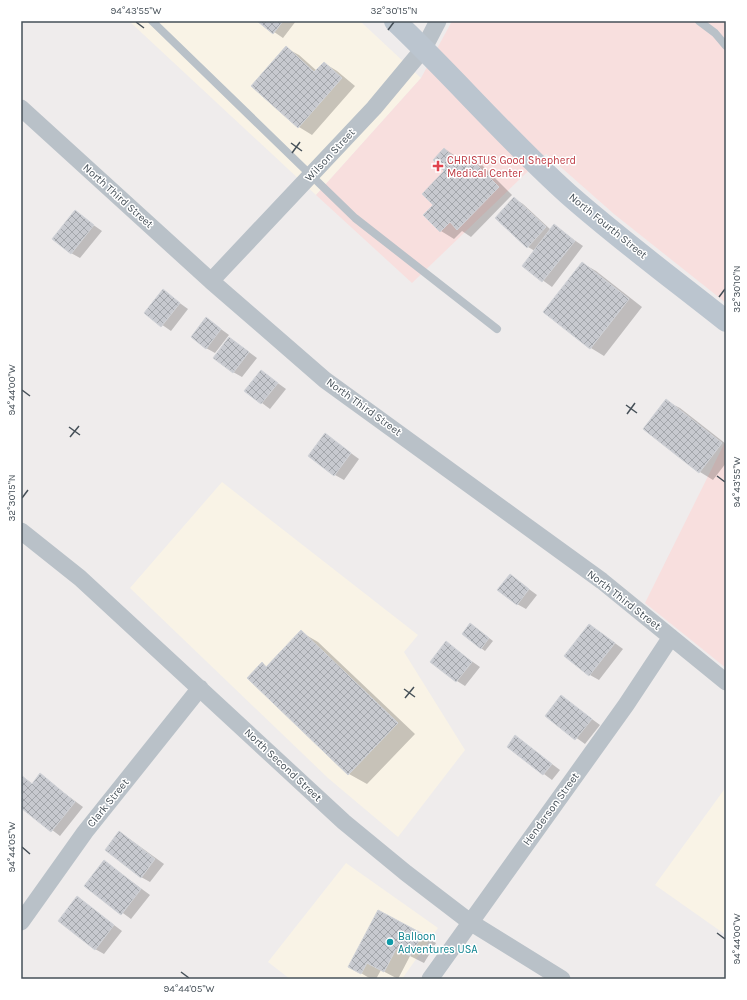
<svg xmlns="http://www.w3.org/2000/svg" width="747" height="1000" font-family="Karla,sans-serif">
<defs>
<pattern id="building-cross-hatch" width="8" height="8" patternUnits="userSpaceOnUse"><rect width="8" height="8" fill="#c7c9cf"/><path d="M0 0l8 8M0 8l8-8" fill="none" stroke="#a3a6ab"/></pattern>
</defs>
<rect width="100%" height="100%" fill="#efecec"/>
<path fill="#f9f3e6" d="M129,21H360L421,78L316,195Z
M222,482L418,635L404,652L465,750L398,837L328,778L130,588Z
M726,787V935L655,885Z
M346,863L438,928L402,979H290L268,962Z"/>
<path fill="#f8dfde" d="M452,21H726V303L614,214L546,154L412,283L316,195L421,78Z
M726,440V668L645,603Z"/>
<path fill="#0003" d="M258,21H296L283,38Z
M286,48L299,55L317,71L324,63L337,71L355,86L312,135L299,127L252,86Z
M445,149L464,162L468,157L482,165L512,195L471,237L462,231L454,239L441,231L424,215L435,205L446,171Z
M515,199L523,204L551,230L554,226L583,246L552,287L523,266L535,251L528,247Z
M75,212L102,231L80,258L71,253Z
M582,263L596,271L642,307L604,356L591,348Z
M163,291L188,309L171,331L145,313Z
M206,318L229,335L215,353L206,348Z
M230,338L257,358L242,377L233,372Z
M261,371L286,389L270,409L246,391Z
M666,401L680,408L726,444V463L713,480L700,472L644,429Z
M326,435L359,459L344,480L335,475Z
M510,575L537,595L526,609L517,604Z
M590,625L623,649L599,680L590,675Z
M475,627L493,641L485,651L481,648Z
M301,632L318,642L415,734L367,784L349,774L262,664L268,667Z
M446,643L480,667L465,686L457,681Z
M561,696L600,725L585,744L546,716Z
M516,737L560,770L552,780L508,747Z
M40,775L83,807L60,836L21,806V776L33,784Z
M120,832L164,864L150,882L141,877Z
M104,861L150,895L131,919L85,885Z
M77,897L122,931L104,954L95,949Z
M422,935L436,943L424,963L410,956L398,979L381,970L376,979H371L349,966Z"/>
<path fill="url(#building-cross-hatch)" stroke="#d1d3d8" d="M257,21H283L273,34Z
M286,46L314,72L324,62L342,78L298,128L251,86Z
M444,148L461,164L468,156L499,187L457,230L450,222L440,232L423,215L433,205L422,194L444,171L433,160Z
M514,197L546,227L527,248L495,218Z
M75,210L94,225L71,254L52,239Z
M554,224L575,241L542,282L522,266Z
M582,262L629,299L590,349L543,312Z
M163,289L180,303L161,327L144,313Z
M206,317L221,329L206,349L191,337Z
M229,337L249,352L233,373L213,358Z
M261,370L278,383L261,404L244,391Z
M666,399L722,443L699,473L643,429Z
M325,433L351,453L334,476L308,456Z
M510,574L529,589L517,605L497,590Z
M470,623L489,638L481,649L462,634Z
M589,624L615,643L589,676L564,656Z
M301,630L398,723L348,775L247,678L262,662L266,667Z
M446,641L472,662L456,682L430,662Z
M561,695L592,719L575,740L545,716Z
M515,735L552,764L543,775L507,747Z
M40,773L75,802L51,832L21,808V775L32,784Z
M119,831L155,859L141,878L105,850Z
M104,860L141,889L121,915L84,886Z
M77,896L114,925L95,950L58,921Z
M378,910L423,934L410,956L396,949L384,972L367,963L361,974L348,967Z"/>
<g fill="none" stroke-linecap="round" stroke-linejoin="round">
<path stroke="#b9c1c8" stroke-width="8" d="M152,21L355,218L497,329
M699,21L715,33L726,46"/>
<path stroke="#b9c1c8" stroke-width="17" d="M21,108L211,281L325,380L602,581L726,682
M211,281L374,108L424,48L438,21
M21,531L80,578L344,822L406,873L470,922L562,979
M21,922L85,832L200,688
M430,979L626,705L671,637"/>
<path stroke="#bbc5cf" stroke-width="22" d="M395,21C454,77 507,139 568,194C619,239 673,279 726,321"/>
</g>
<path fill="none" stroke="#465058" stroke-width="1.5" d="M136,22L144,28M388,30L394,22M291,143L302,151M292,153L300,142M719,297L725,289M22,390L30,396M626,405L637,413M627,414L635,403M69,427L80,435M70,437L79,426M717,476L725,482M22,498L28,490M404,689L415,697M405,698L414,687M22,847L30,854M717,933L725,939M181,972L189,978"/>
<path fill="#e0444e" stroke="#fff" stroke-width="1.5" d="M436 160h4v4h4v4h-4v4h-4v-4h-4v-4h4z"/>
<circle fill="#0f9aa8" stroke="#fff" stroke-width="1.5" cx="390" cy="942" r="4"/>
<g text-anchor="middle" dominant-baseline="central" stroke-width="3" stroke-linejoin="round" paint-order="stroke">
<g font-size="11" fill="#465058" stroke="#fff">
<text transform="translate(330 155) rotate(-47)">Wilson Street</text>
<text transform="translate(118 196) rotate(42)">North Third Street</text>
<text transform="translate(608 226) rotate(39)">North Fourth Street</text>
<text transform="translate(364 407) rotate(36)">North Third Street</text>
<text transform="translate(624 600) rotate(38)">North Third Street</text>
<text transform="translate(283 765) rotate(43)">North Second Street</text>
<text transform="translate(108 803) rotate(-51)">Clark Street</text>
<text transform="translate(551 809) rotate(-54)">Henderson Street</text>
</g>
<g font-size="11" fill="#be3a42" stroke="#fff" text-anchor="start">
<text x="447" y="160">CHRISTUS Good Shepherd<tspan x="447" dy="13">Medical Center</tspan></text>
</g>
<g font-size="11" fill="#0d838f" stroke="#fff" text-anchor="start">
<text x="398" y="936">Balloon<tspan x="398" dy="13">Adventures USA</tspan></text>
</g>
</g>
<rect width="747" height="1000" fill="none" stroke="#ffffff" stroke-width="44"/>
<rect x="22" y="22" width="703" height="956" fill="none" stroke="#465058" stroke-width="1.5"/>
<g font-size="10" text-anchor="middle" fill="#465058">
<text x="136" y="14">94°43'55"W</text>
<text x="394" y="14">32°30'15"N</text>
<text transform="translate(736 289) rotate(-90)" y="4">32°30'10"N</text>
<text transform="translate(11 390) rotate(-90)" y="4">94°44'00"W</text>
<text transform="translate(736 482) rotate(-90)" y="4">94°43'55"W</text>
<text transform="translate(11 498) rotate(-90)" y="4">32°30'15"N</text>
<text transform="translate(11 847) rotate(-90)" y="4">94°44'05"W</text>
<text transform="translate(736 939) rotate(-90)" y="4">94°44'00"W</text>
<text x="189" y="992">94°44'05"W</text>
</g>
</svg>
